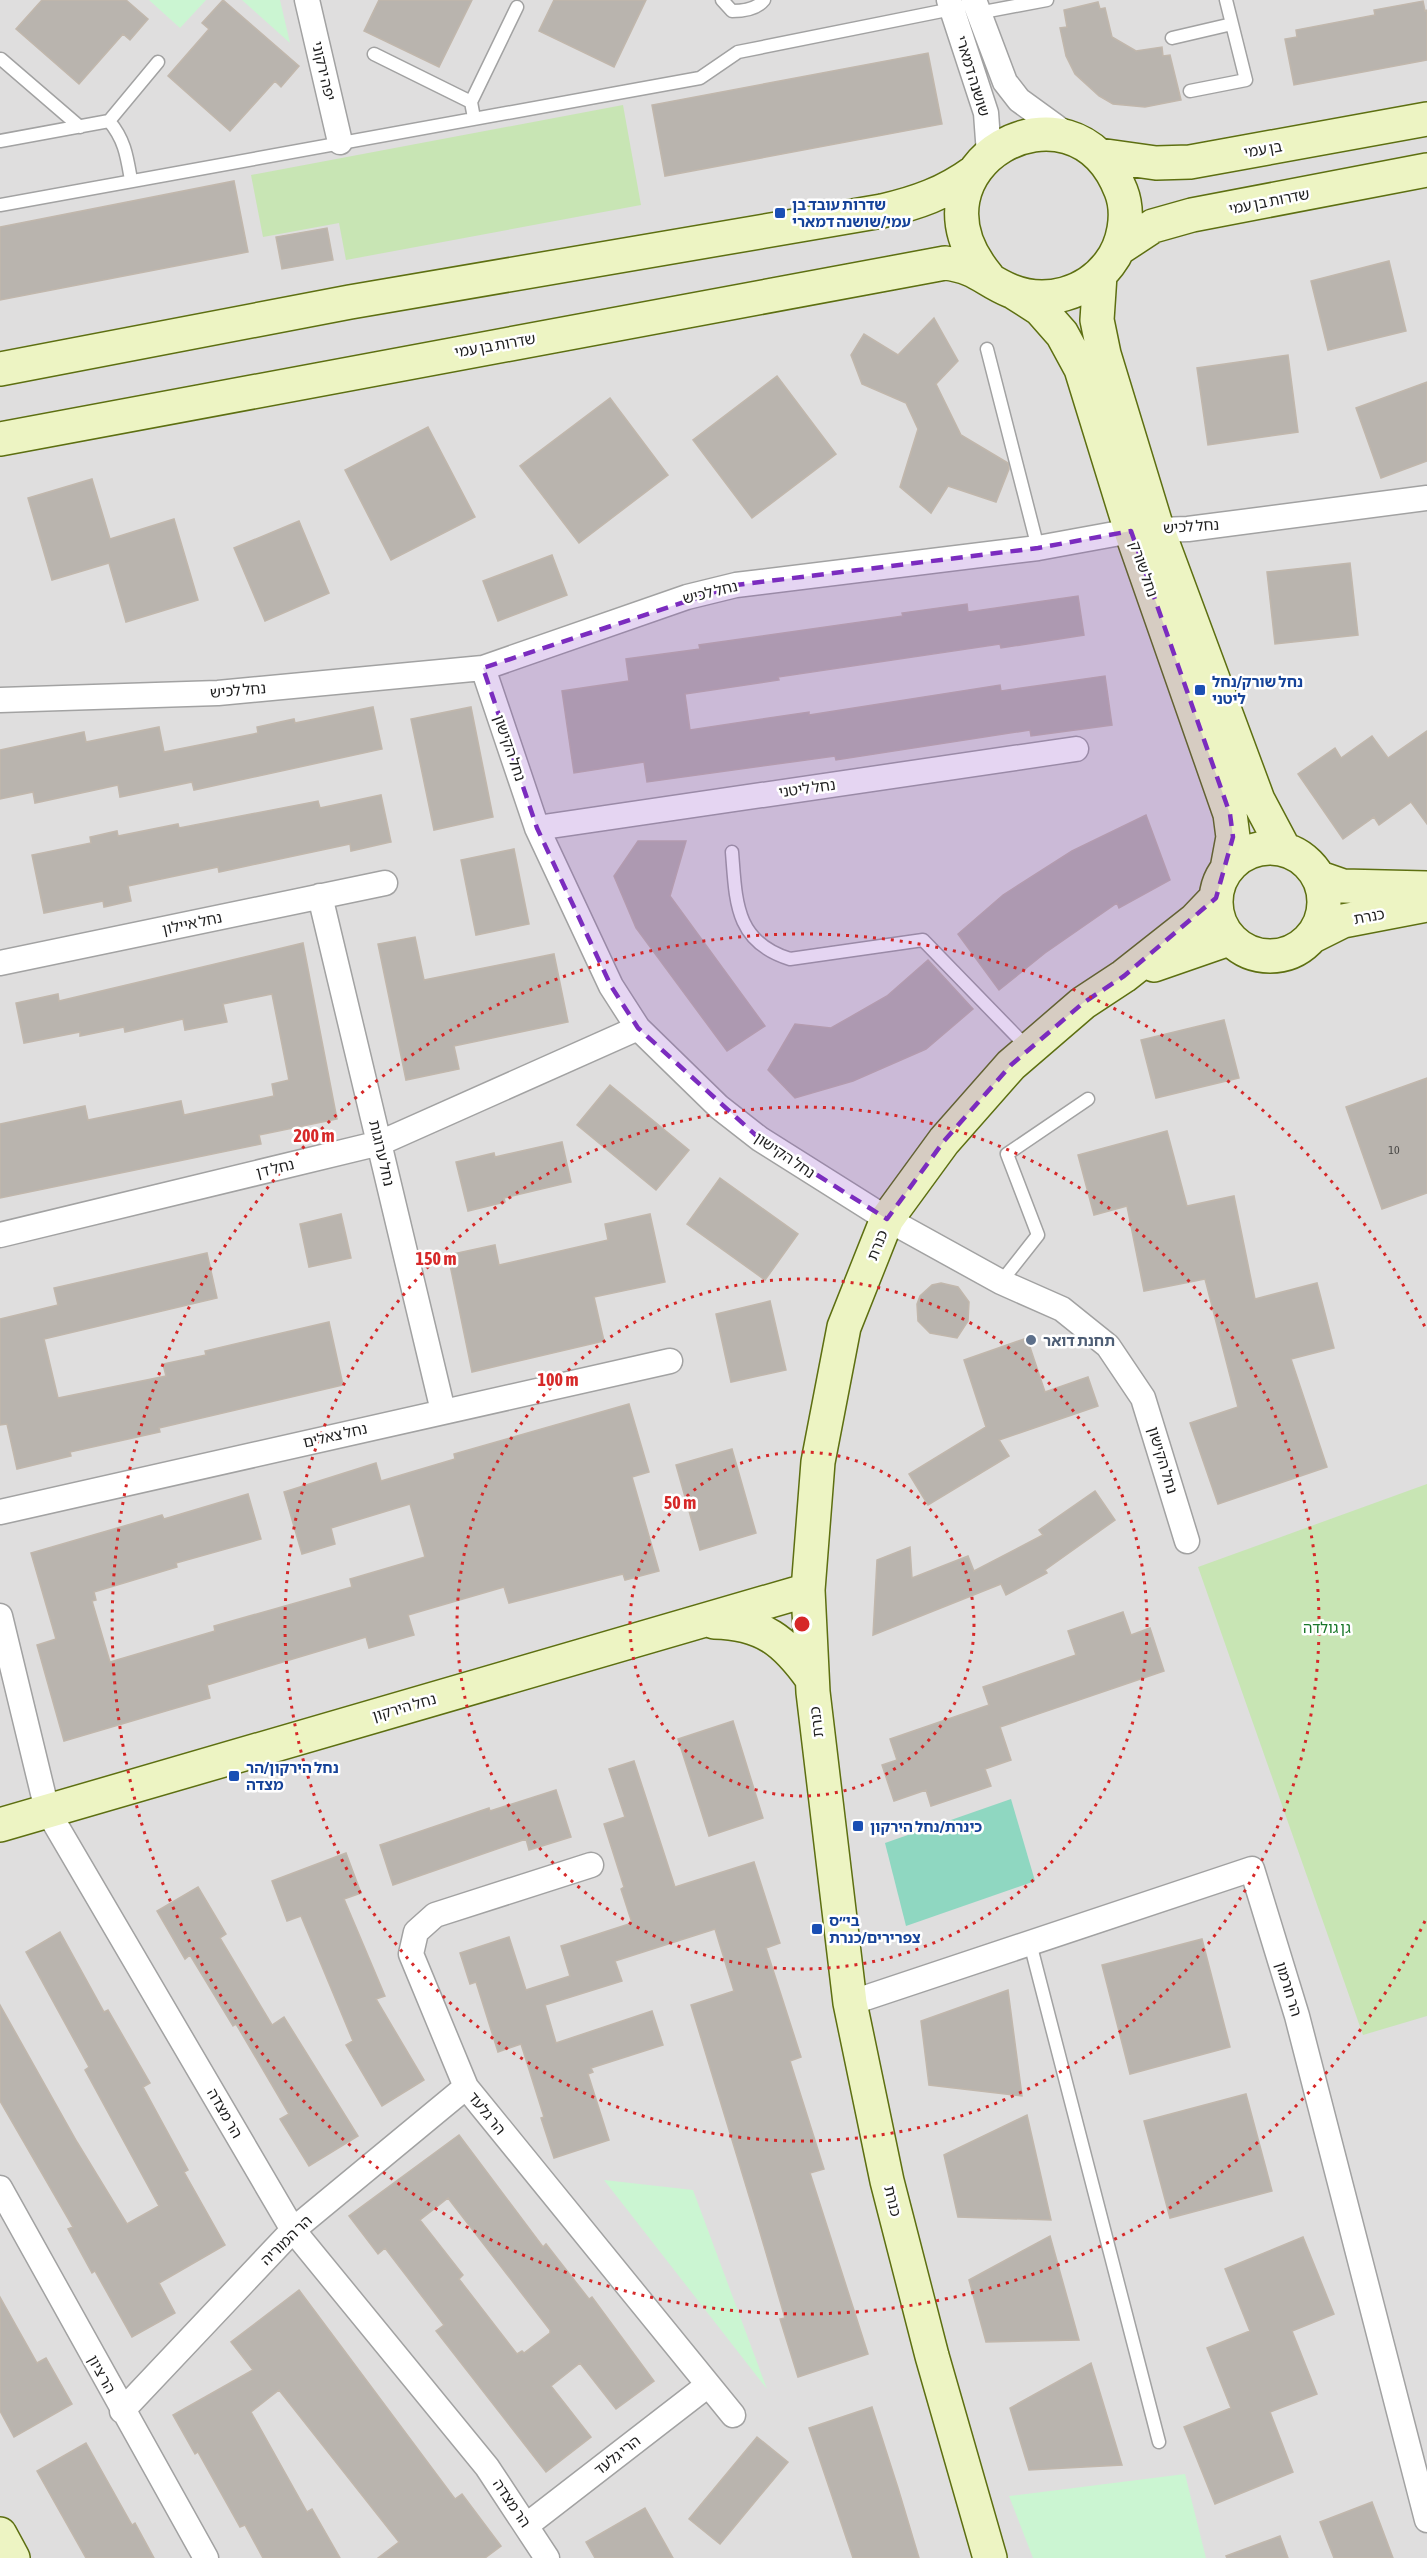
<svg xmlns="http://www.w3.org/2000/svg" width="1427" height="2558" font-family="'Asap Condensed','Noto Sans Hebrew',sans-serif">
<rect width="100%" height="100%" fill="#f0eee9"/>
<path fill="#dfdede" d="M0,0H1427V2558H0Z"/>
<path fill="#c8e5b4" d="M623,105L641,205L346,260L339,223L263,237L251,175Z
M1427,1484V2016L1363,2035L1198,1567Z"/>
<path fill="#cbf5d2" d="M149,0H206L180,28Z
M242,0H280L290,43Z
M604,2180L693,2190L767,2389Z
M1185,2474L1206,2558H1033L1009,2496Z"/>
<path fill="#8fd7c1" d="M1011,1799L1035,1881L906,1926L885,1843Z"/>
<path fill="#b9b4ae" stroke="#c1b7ac" stroke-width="1.5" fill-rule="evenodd" d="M42,0H126L148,19L130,40L123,34L79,84L16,29Z
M223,0L299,66L281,87L275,81L230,131L168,76L209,29L202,23Z
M379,0H472L439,67L364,31Z
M554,0H646L614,67L539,31Z
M1423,1L1425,11L1427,10V60L1294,85L1285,39L1297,37L1296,30L1375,15L1374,10Z
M1098,2L1100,9L1105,8L1112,37L1136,51L1162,47L1163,56L1170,55L1181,100L1145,107L1113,104L1099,96L1075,74L1066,56L1060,28L1067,27L1064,10Z
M928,53L942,124L665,176L652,105Z
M234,181L248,252L0,300V227Z
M327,228L333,260L282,269L276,237Z
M1389,261L1406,331L1328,350L1311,281Z
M934,318L958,361L936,384L961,435L1008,463L1009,469L996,502L948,486L931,513L900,487L918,429L906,403L862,384L851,355L864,334L898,355Z
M1288,355L1298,432L1208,445L1197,368Z
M777,376L836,454L752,518L693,440Z
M1427,382V461L1381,478L1356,408Z
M610,398L668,475L579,543L520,466Z
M428,427L475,517L391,560L345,470Z
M92,479L110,539L174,519L198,600L126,622L109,563L52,580L28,498Z
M299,521L329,593L265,621L234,548Z
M552,555L567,595L498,621L483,581Z
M1350,563L1358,635L1275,644L1267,572Z
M1078,596L1084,635L1001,648L1000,644L778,677L779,680L685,694L690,730L809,712V715L1000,685L1001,691L1105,676L1112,725L1031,736L1030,730L836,760L835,756L647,782L644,762L574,773L562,691L629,681L626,659L700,649L699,645L903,616L902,613L967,604L968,612Z
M373,707L382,749L194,790L192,782L120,797L118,785L35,803L33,792L0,799V750L84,732L86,742L159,727L164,752L258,733L257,727L294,719L295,723Z
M471,707L493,817L434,830L411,719Z
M1427,731V824L1411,802L1379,825L1374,817L1343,839L1298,774L1335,748L1341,758L1372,736L1388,758Z
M381,795L391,842L351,851L350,844L219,872L218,867L128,886L131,901L104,907L103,901L44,913L32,855L91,843L90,837L117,831L118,836L178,824L179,828L318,801L320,808Z
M1146,815L1170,880L1119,908L1117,903L1045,953L999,990L958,934L1003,895L1072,851Z
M638,841H686L670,896L765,1026L727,1051L636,928L614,876Z
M514,849L529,924L476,935L461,860Z
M415,937L424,980L554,954L568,1022L454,1046L459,1069L406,1080L378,944Z
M303,943L337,1119L259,1135L261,1144L0,1198V1124L85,1106L88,1120L181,1101L184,1115L274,1096L272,1084L289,1080L272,994L223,1004L227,1022L185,1030L183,1019L125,1032L124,1027L80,1036V1032L24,1043L16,1003L58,994L59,1001Z
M928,960L973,1009L926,1049L853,1081L795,1098L768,1070L795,1024L831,1028L887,996Z
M1224,1020L1239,1078L1156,1098L1141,1040Z
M1427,1078V1193L1382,1209L1346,1107Z
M610,1085L689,1150L656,1190L577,1125Z
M1167,1131L1187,1206L1234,1196L1255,1299L1317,1283L1334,1348L1291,1359L1327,1467L1218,1504L1190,1423L1238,1407L1205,1279L1144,1291L1127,1206L1094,1215L1078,1155Z
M562,1142L571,1182L504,1198L505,1202L468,1211L456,1162L494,1153L495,1157Z
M720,1178L798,1234L765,1280L687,1224Z
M341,1214L351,1258L309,1267L300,1224Z
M650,1214L665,1282L594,1297L604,1341L472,1372L448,1255L495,1245L499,1265L608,1240L605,1224Z
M207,1253L217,1298L44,1339L58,1398L166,1376L163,1364L206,1355L205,1351L329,1322L343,1385L159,1428L160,1432L70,1452L71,1456L17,1469L7,1424L0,1425V1319L58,1305L54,1288Z
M941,1283L958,1287L969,1302L968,1321L957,1338L930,1333L918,1321L917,1304L920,1296L932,1285Z
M770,1301L786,1370L731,1382L716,1314Z
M1027,1338L1045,1392L1088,1377L1098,1406L999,1440L1009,1456L928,1505L909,1474L986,1427L964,1360Z
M629,1404L649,1472L632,1477L659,1571L625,1580L623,1574L509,1603L504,1587L408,1615L414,1635L369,1648L366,1637L286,1661L207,1685L210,1698L64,1741L37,1645L56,1639L31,1553L162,1515L164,1519L248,1494L261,1539L176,1563L177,1567L94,1592L96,1600L92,1601L110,1662L215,1631L214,1626L352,1587L350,1579L425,1557L410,1504L331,1528L335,1544L302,1554L284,1492L376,1463L381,1481L455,1459L454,1454Z
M732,1449L756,1533L700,1550L676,1465Z
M1095,1491L1115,1520L1045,1570L1047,1573L1006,1595L1001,1584L873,1635L877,1560L910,1547L912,1578L968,1556L974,1571L1043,1535L1039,1530Z
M1123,1612L1131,1635L1150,1628L1164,1671L1000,1727L1011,1760L985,1769L991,1786L931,1806L926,1790L894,1801L882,1765L897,1760L890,1739L989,1705L983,1687L1076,1655L1068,1631Z
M733,1721L763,1818L709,1836L678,1739Z
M634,1761L675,1887L754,1862L780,1943L766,1948L801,2057L790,2061L824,2169L810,2173L868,2354L798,2377L780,2319L785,2318L757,2222L691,2005L734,1991L715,1929L615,1961L622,1981L545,2005L556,2043L652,2011L663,2045L591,2068L593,2072L588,2074L609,2140L554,2158L541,2118L544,2117L521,2044L498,2052L476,1982L470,1984L460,1953L509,1937L526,1990L570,1976L561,1946L632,1923L621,1889L624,1887L604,1824L625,1817L609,1769Z
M556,1790L571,1837L529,1850L526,1839L393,1885L380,1845L489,1808L490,1811Z
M346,1853L361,1893L344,1899L385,1996L376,1999L424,2080L382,2106L346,2045L353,2041L301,1916L287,1921L272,1881Z
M198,1887L226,1934L220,1938L272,2025L284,2017L358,2136L309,2166L280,2119L289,2114L236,2024L233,2026L190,1955L185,1959L157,1911Z
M60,1932L104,2012L108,2010L150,2083L143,2087L188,2170L184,2172L225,2245L159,2283L175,2313L132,2337L95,2271L92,2273L68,2229L73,2227L0,2101V2005L77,2142L127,2224L159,2206L85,2070L89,2067L26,1952Z
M1202,1939L1230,2047L1130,2074L1102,1965Z
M1008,1990L1022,2096L929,2085L921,2021Z
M1246,2094L1272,2191L1170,2218L1144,2121Z
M1027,2115L1051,2220L958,2217L944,2155Z
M459,2135L543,2247L546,2244L589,2299L592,2297L654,2381L616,2409L580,2363L551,2386L591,2437L546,2472L436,2331L444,2325L385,2248L378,2254L349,2216ZM448,2198L550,2330V2333L524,2353L522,2351L517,2354L459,2279L463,2275L420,2220Z
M1050,2236L1079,2340L986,2342L969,2280Z
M1303,2237L1334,2314L1292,2331L1317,2394L1270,2412L1293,2472L1215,2504L1184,2427L1231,2408L1207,2348L1250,2331L1225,2269Z
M299,2290L455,2499L462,2494L501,2546L485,2558H378L399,2542L279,2390L251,2412L307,2512L312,2509L340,2558H263L245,2525L240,2527L198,2452L195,2454L173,2415L253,2370L231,2342Z
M0,2297L37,2363L46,2358L72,2404L14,2437L0,2411Z
M1091,2363L1122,2465L1029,2470L1010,2408Z
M872,2407L898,2488L919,2558H853L809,2428Z
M757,2437L788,2462L720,2544L689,2519Z
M86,2443L132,2525L135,2523L154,2558H86L37,2471Z
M1372,2502L1393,2558H1334L1320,2522Z
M645,2508L673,2558H595L586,2542Z
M1280,2536L1288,2558H1227L1226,2556Z"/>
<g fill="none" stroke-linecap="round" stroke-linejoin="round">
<g stroke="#a2a2a2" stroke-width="15">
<path id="lane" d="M722,0L732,11C743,11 757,9 764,0
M978,13L1047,0
M1172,38L1232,24
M374,54L471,102L474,118
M1,59L80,127
M1190,91L1246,80L1226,0
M471,102L517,7
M109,121C125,140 127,157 131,180
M0,141L109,121L158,62
M0,205L700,78L738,52L952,9
M987,349L1038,548
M732,852C736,902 735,942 790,959L923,940L1028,1048
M1001,1282L1038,1235L1007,1154L1088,1099
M1030,1943L1159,2442"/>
</g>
<g stroke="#a2a2a2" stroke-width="27">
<path id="street" d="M307,0L340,142
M949,0L986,113L989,154
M974,0L1005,82L1019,100L1070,137
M483,668L537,828L611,986L638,1028L719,1107L760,1139L887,1219L1001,1282L1062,1309L1108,1346L1143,1398L1187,1541
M0,700L218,693L483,668L687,597L736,585L1038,548L1131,531L1188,529L1427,498
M537,828L1076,749
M320,896L443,1411
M0,963L385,883
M0,1235L380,1143L638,1028
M0,1512L670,1361
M0,1616L47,1810L293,2230L487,2467L547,2558
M591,1865L435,1915L416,1932L411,1954L466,2087L733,2415
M850,2003L1252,1869L1297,2016L1427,2520
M0,2188L206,2558
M122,2411L293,2230L466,2087
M527,2525L708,2385"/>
</g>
<g stroke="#5d6f11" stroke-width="36">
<path id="secondary" d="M1099,155L1156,163L1190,162L1427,119
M1118,249L1153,226L1192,215L1427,170
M1100,275L1097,320L1104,354L1157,528L1258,800L1284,849
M1015,293L1040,309L1062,334L1081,369L1131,531L1230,814L1233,837L1227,869
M0,369L350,302L882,211C917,203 945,193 974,172
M0,439L945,263C978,267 984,280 1011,291C1046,305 1086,294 1109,264C1124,245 1130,214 1121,191C1074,68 895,166 988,277
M1216 902a54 54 0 1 1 108 0a54 54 0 1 1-108 0Z
M1320,878L1343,886L1427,888
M1313,936L1343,921L1427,905
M1154,965L1229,939
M714,1622C763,1623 785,1641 812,1679
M0,1825L808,1590
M0,2534L13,2558
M990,2558L932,2356L887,2181L850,2003L813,1692L808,1590L818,1462L844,1327L887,1219L944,1141L1011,1065L1083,1003L1124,976L1195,920L1216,898"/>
</g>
<use href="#lane" stroke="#fff" stroke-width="12"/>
<use href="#street" stroke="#fff" stroke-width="24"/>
<use href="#secondary" stroke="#edf4c3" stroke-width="33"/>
</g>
<path fill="#7b2cbf" fill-opacity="0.2" stroke="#7b2cbf" stroke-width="4.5" stroke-dasharray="12 8" stroke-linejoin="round" d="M1131,531L1230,814L1233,837L1216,898L1124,976L1083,1003L1011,1065L944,1141L887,1219L760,1139L638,1028L611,986L537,828L483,668L736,585L1038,548Z"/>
<g fill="none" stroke="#d62828" stroke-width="3" stroke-dasharray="3 6">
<circle cx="802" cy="1624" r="172"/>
<circle cx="802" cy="1624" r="345"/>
<circle cx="802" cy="1624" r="517"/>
<path d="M1425 1921A690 690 0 1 1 1425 1327"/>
</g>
<g fill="#1a4fb4" stroke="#fff" stroke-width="2">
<rect x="774" y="207" width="12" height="12" rx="3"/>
<rect x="1194" y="684" width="12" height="12" rx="3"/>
<rect x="228" y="1770" width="12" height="12" rx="3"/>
<rect x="852" y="1820" width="12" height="12" rx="3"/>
<rect x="811" y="1923" width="12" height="12" rx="3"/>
</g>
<circle fill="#5c6f8a" stroke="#fff" stroke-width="2" cx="1031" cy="1340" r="6"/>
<g text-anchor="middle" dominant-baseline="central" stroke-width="5" stroke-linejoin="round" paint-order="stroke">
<g font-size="12" fill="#474644">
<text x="1394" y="1150">10</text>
</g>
<g font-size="15" fill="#212121" stroke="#fff">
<text transform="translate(324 71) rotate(77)">יפה ירקוני</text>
<text transform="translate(973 76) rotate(73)">שושנה דמארי</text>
<text transform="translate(1263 149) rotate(-10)">בן עמי</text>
<text transform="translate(1269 201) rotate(-11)">שדרות בן עמי</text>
<text transform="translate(495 345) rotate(-10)">שדרות בן עמי</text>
<text transform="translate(1191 526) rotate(-4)">נחל לכיש</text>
<text transform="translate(1144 569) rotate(71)">נחל שורק</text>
<text transform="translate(710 592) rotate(-14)">נחל לכיש</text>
<text transform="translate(238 690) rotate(-5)">נחל לכיש</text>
<text transform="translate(510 748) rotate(71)">נחל הקישון</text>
<text transform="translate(807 788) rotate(-8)">נחל ליטני</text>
<text transform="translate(1369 916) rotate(-11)">כנרת</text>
<text transform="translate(192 923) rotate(-12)">נחל איילון</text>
<text transform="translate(382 1153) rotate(77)">נחל ערוגות</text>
<text transform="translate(785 1155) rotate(34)">נחל הקישון</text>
<text transform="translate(275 1168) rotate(-14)">נחל דן</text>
<text transform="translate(877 1245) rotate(-68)">כנרת</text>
<text transform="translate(335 1435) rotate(-13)">נחל צאלים</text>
<text transform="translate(1163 1460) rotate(73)">נחל הקישון</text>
<text transform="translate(404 1707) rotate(-16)">נחל הירקון</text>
<text transform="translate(816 1722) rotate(-97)">כנרת</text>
<text transform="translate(1289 1989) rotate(73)">הר חרמון</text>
<text transform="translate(225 2113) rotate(60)">הר מצדה</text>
<text transform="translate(487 2113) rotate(51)">הר גלעד</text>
<text transform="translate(893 2201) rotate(76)">כנרת</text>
<text transform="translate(286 2240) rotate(-44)">הר המוריה</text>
<text transform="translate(102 2374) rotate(61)">הר ציון</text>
<text transform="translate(617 2455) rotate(-38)">הרי גלעד</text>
<text transform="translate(512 2503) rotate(56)">הר מצדה</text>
</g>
<g font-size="15" font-weight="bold" fill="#164399" stroke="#fff" text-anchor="start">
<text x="792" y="204">שדרות עובד בן<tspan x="792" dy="17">עמי/שושנה דמארי</tspan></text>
<text x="1212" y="681">נחל שורק/נחל<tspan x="1212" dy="17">ליטני</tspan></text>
<text x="246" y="1767">נחל הירקון/הר<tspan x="246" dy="17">מצדה</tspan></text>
<text x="870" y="1826">כינרת/נחל הירקון</text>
<text x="829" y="1920">בי״ס<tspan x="829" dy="17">צפרירים/כנרת</tspan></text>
</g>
<g font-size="15" font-weight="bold" fill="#4e5e75" stroke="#fff" text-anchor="start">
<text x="1043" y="1340">תחנת דואר</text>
</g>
<g font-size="15" fill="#187628" stroke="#fff">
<text x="1327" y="1627">גן גולדה</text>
</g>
</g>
<circle cx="802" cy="1624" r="9" fill="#d62828" stroke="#fff" stroke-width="3"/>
<g font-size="18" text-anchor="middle" font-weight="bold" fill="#d62828" stroke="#fff" stroke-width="5" stroke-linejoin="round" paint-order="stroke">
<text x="314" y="1142">200 m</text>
<text x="436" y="1265">150 m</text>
<text x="558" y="1386">100 m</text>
<text x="680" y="1509">50 m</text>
</g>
</svg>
